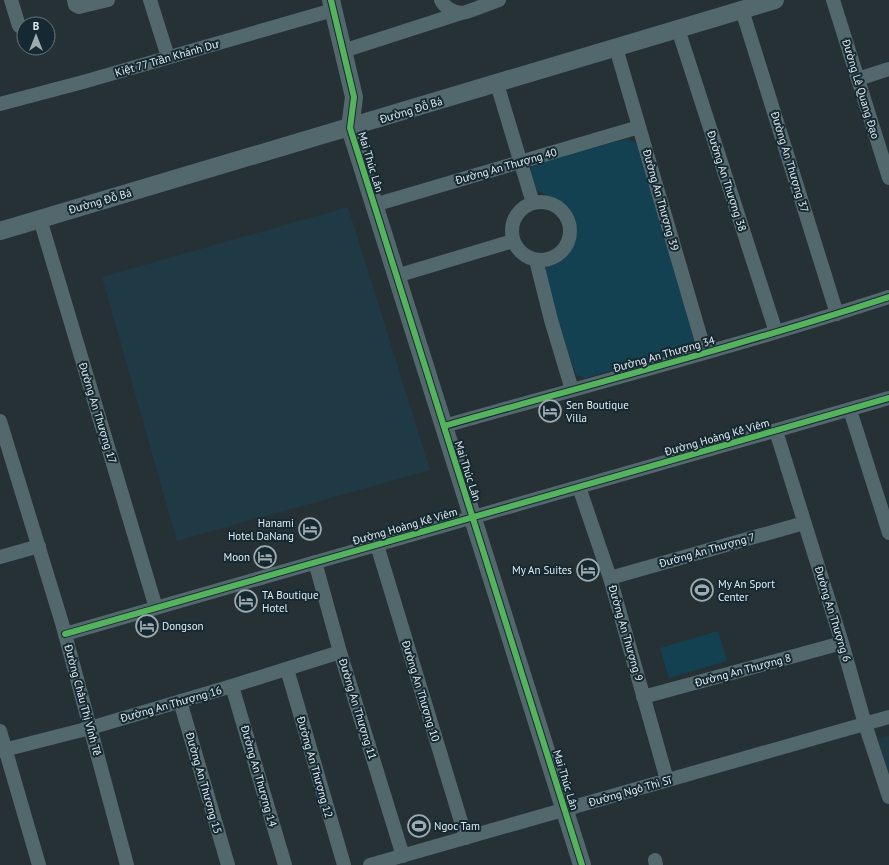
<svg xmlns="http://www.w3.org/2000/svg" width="889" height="865" font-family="'PT Sans',sans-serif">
<rect width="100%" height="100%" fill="#263136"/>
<path fill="#203a45" d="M348,207L430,470L177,541L102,277Z
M889,736V774L878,739Z"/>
<path fill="#134152" d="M627,139L639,144L694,340L686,349L585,378L576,375L542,273L551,264L565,256L573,245L575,228L571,212L563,203L537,190L530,173L533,163Z
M718,631L727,661L669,678L660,648Z"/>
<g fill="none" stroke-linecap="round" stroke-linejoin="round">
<path stroke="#52686c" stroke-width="14" d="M11,0L19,26
M74,0L75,5L79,7L108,0
M150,0L168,57
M441,0C444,7 454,13 462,13C472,11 489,3 499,0
M833,0L889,178
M742,10L837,314
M678,29L776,332
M616,48L705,352
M343,51L461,13
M858,79L889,69
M497,84L533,203
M0,104L83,82L333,10
M512 231a29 29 0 1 1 58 0a29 29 0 1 1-58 0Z
M374,205L639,127
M40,219L156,608
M536,260L551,320L572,390
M396,276L513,241
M850,410L889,533
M0,421L62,623L127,865
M444,426C592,384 742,345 889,297
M776,431L842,643L865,724L889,797
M579,487L610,578L667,780
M377,545L466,838
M0,557L39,546
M315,562L340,652L403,856
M610,578L804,523
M65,634L889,398
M287,669L344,865
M232,686L285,865
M643,697L842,643
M180,701L228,865
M0,731L39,865
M0,751L90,728L232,686L340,652
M655,860L656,865
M370,865L889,717"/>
<path stroke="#52686c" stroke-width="18" d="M331,0L354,97L350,128L582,865
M0,231L775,0"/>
<g stroke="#162932" stroke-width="8">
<path id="cycleway" d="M331,0L354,97L350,128L582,865
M444,426C592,384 742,345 889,297
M65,634L889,398"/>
</g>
<use href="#cycleway" stroke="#56b35d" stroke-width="6"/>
</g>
<defs>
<g id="hotel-ring" transform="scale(1.15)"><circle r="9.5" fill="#162932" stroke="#a0abb0" stroke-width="1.5"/><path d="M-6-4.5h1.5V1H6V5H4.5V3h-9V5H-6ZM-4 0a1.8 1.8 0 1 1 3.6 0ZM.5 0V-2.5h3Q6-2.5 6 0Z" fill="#a0abb0"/></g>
<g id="stadium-ring" transform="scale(1.15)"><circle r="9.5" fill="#162932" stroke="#a0abb0" stroke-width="1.5"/><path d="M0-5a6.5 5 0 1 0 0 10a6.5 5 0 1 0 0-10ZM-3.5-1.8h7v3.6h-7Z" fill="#a0abb0"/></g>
</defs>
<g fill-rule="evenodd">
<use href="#hotel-ring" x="550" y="411"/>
<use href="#hotel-ring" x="310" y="529"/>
<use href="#hotel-ring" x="265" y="557"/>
<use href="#hotel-ring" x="588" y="570"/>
<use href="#stadium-ring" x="702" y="590"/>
<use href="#hotel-ring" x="246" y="601"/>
<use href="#hotel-ring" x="147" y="626"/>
<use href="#stadium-ring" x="419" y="826"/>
</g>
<g text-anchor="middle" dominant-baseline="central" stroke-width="4" stroke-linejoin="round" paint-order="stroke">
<g font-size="11" fill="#e1edf2" stroke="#162932">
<text transform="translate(167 58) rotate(-16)">Kiệt 77 Trần Khánh Dư</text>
<text transform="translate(861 89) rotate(73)">Đường Lê Quang Đạo</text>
<text transform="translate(411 110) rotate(-17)">Đường Đỗ Bá</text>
<text transform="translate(371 162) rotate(73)">Mai Thúc Lân</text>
<text transform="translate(790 162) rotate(73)">Đường An Thượng 37</text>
<text transform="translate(506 166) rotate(-16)">Đường An Thượng 40</text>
<text transform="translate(727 181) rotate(72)">Đường An Thượng 38</text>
<text transform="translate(661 200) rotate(74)">Đường An Thượng 39</text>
<text transform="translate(100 201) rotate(-16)">Đường Đỗ Bá</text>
<text transform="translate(664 354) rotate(-16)">Đường An Thượng 34</text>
<text transform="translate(98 413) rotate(73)">Đường An Thượng 17</text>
<text transform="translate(717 437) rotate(-16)">Đường Hoàng Kế Viêm</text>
<text transform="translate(468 471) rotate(72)">Mai Thúc Lân</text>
<text transform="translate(405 526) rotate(-16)">Đường Hoàng Kế Viêm</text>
<text transform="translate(707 550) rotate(-16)">Đường An Thượng 7</text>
<text transform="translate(833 614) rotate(73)">Đường An Thượng 6</text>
<text transform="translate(626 633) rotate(74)">Đường An Thượng 9</text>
<text transform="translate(743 670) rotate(-15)">Đường An Thượng 8</text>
<text transform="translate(421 691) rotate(73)">Đường An Thượng 10</text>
<text transform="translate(83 700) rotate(75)">Đường Châu Thị Vĩnh Tế</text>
<text transform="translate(171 704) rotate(-16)">Đường An Thượng 16</text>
<text transform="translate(358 709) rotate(73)">Đường An Thượng 11</text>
<text transform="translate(315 767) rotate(74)">Đường An Thượng 12</text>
<text transform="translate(259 776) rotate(74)">Đường An Thượng 14</text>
<text transform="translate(566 780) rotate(73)">Mai Thúc Lân</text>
<text transform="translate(204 783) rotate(74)">Đường An Thượng 15</text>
<text transform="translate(630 791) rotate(-16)">Đường Ngô Thì Sĩ</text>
</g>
<g font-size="11" fill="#e1edf2" stroke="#162932" text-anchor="start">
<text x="566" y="405">Sen Boutique<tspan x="566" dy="13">Villa</tspan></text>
<text x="294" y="523" text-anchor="end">Hanami<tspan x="294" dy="13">Hotel DaNang</tspan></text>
<text x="250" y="557" text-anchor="end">Moon</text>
<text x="572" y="570" text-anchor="end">My An Suites</text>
<text x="718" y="584">My An Sport<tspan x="718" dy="13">Center</tspan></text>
<text x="262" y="595">TA Boutique<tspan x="262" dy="13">Hotel</tspan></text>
<text x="162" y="626">Dongson</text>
<text x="434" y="826">Ngoc Tam</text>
</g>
</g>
<g transform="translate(36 36)"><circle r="19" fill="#162932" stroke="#67777f"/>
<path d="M0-3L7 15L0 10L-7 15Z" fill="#a0abb0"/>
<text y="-6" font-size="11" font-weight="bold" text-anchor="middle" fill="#e1edf2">B</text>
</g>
</svg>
